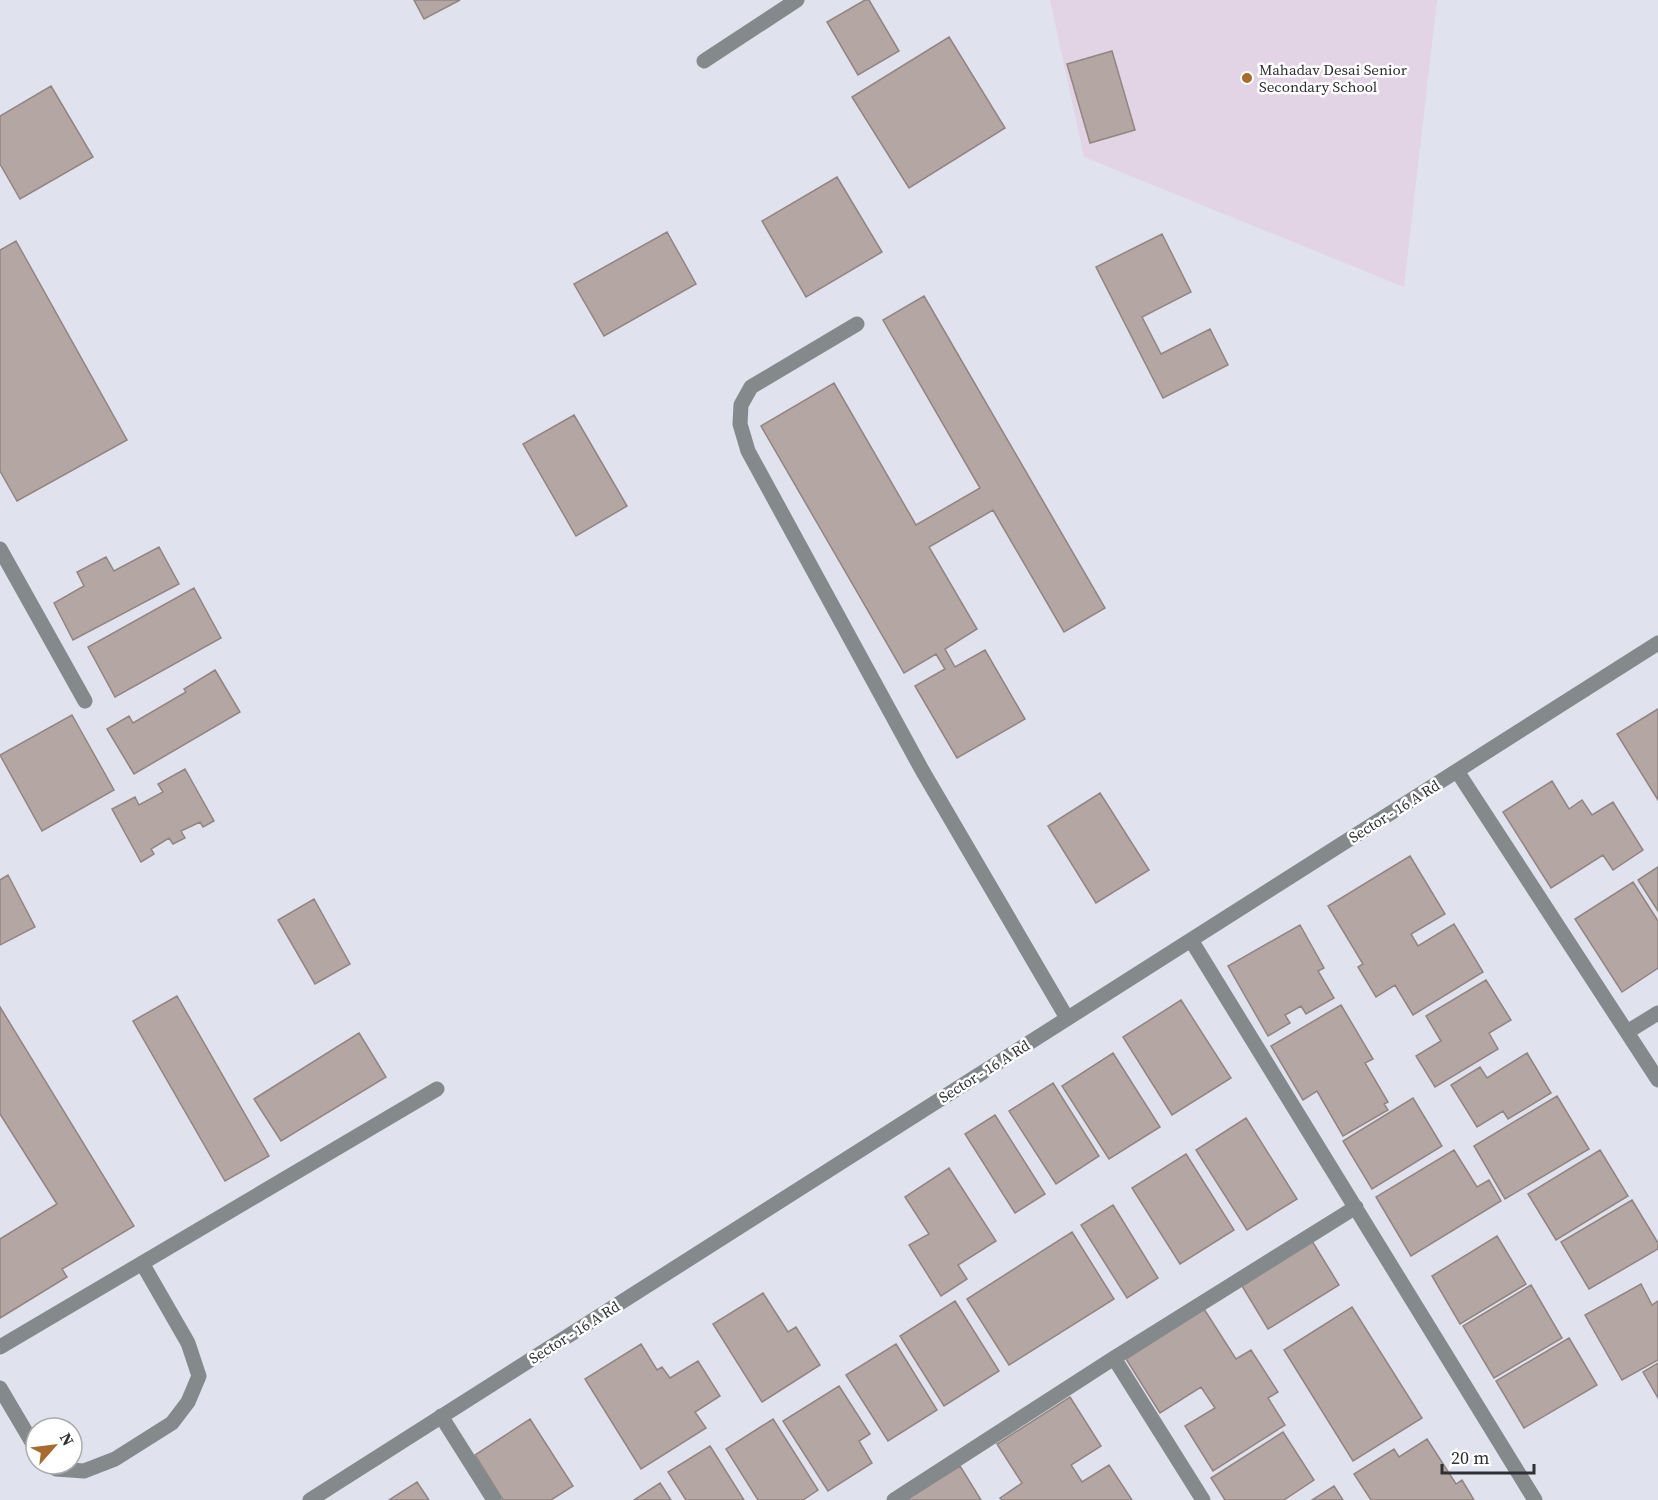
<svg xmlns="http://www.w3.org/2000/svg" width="1658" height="1500" font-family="'Source Serif 4',serif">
<rect width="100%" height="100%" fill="#e0e2ee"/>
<path fill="#e2d3e5" d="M1050,0H1437L1404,287L1084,157Z"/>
<path fill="#b4a6a3" stroke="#928581" stroke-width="1.5" d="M414,0H460L424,19Z
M865,0H869L899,51L858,75L827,22Z
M949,37L1005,128L909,188L852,97Z
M1112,51L1135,130L1090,143L1067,64Z
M51,86L93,157L20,199L0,164V116Z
M837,177L882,252L806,297L762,221Z
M667,232L696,284L604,336L574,284Z
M1162,234L1191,292L1142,317L1161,354L1210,329L1228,365L1163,398L1096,267Z
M16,241L127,440L17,501L0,471V250Z
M924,296L1105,608L1064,632L993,510L929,547L977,629L945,649L955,667L985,650L1025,719L957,758L915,686L945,669L936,654L904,673L761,426L834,383L916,525L980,488L883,320Z
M574,415L627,506L576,536L523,444Z
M159,547L179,584L73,640L54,603L84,586L77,572L106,557L114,571Z
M194,588L221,638L115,697L88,647Z
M215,670L240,712L134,774L107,729L129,716L133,723L186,692L184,689Z
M1658,709V800L1617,734Z
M72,715L114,790L42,831L0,755Z
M185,769L214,821L203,827L200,822L181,831L185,838L173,844L169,838L151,849L154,854L141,862L112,809L135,797L139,805L163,792L158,784Z
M1552,781L1569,809L1582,800L1592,815L1613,802L1643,850L1613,870L1603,855L1551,888L1503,812Z
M1100,793L1149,870L1096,903L1048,826Z
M1410,856L1445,914L1411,934L1418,946L1454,924L1483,972L1413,1015L1395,985L1376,997L1358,967L1363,964L1328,906Z
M1658,867V911L1638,880Z
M8,875L35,927L0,945V880Z
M1633,882L1658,921V968L1622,992L1575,919Z
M314,899L350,964L315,984L278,920Z
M1300,925L1324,968L1318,971L1334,998L1306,1014L1301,1006L1285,1015L1290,1023L1268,1036L1228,966Z
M1486,980L1511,1020L1489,1033L1498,1049L1435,1087L1416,1056L1441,1041L1426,1016Z
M177,996L269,1156L225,1181L133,1021Z
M1181,1000L1231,1078L1172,1115L1123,1037Z
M1341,1005L1373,1059L1365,1063L1388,1102L1384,1104L1388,1110L1343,1136L1317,1091L1303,1100L1271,1046Z
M0,1007L134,1226L62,1269L67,1277L0,1318V1239L57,1204L0,1114Z
M359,1033L386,1077L281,1141L254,1099Z
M1113,1053L1160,1127L1109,1159L1062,1086Z
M1527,1053L1551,1093L1508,1119L1503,1111L1477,1127L1451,1085L1480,1067L1487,1078Z
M1053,1083L1099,1156L1056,1184L1009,1111Z
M1557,1096L1589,1149L1505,1199L1474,1146Z
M1413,1098L1442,1146L1372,1189L1343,1141Z
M995,1115L1045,1194L1015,1213L965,1134Z
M1246,1118L1297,1199L1247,1230L1196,1150Z
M1454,1150L1477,1187L1489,1180L1501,1201L1411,1256L1376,1197Z
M1600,1150L1628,1196L1556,1240L1528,1194Z
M1186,1154L1234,1230L1180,1264L1132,1188Z
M949,1168L996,1241L958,1265L967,1279L941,1296L909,1245L929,1234L905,1197Z
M1632,1200L1658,1243V1249L1589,1289L1561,1242Z
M1113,1205L1158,1278L1127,1298L1081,1225Z
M1072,1232L1114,1299L1009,1365L967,1299Z
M1497,1236L1526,1284L1460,1324L1432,1276Z
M1312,1241L1339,1285L1268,1329L1242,1286Z
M1641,1284L1652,1305L1658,1301V1360L1622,1380L1585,1315Z
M1531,1285L1562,1338L1494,1378L1463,1326Z
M763,1293L788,1332L796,1327L820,1365L762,1402L713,1324Z
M955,1301L999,1371L944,1406L900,1336Z
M1352,1307L1422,1418L1353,1461L1284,1350Z
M1204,1309L1236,1359L1251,1350L1278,1392L1268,1398L1285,1425L1213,1471L1185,1426L1215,1408L1201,1387L1160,1413L1126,1359Z
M1569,1338L1597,1385L1524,1428L1496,1381Z
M641,1344L657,1370L662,1367L670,1378L698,1361L720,1396L695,1412L706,1428L641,1469L585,1379Z
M896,1344L937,1410L888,1441L846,1375Z
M1658,1363V1398L1643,1372Z
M839,1386L870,1434L859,1441L872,1463L828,1491L783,1421Z
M1070,1397L1101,1446L1071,1465L1082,1482L1109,1465L1132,1500H1002L1000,1498L1022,1483L997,1444Z
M530,1419L573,1486L551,1500H503L475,1455Z
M773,1419L818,1490L803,1500H758L726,1449Z
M1283,1432L1314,1480L1284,1500H1225L1211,1478Z
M1427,1439L1456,1484L1462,1480L1474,1500H1371L1354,1474L1394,1449L1399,1457Z
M710,1446L744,1500H686L668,1472Z
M960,1466L981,1500H906Z
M417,1482L429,1500H389Z
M660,1483L671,1500H634Z
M1334,1486L1343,1500H1312Z"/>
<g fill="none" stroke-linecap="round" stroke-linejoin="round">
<path stroke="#848a8b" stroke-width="15" d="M704,61L797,0
M857,324L751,387L741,405L740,424L748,451L922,770L1067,1018
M0,549L85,701
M1457,771L1658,1080
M1191,940L1535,1500
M1627,1032L1658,1013
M0,1347L437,1089
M1114,1358L1203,1500
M0,1388L36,1449
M441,1416L494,1500
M51,1464L56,1469L84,1471L115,1459L172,1423L188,1402L199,1376L188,1343L142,1263
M310,1500L1658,643
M894,1500L1114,1358L1356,1207"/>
</g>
<circle fill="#a86b2f" stroke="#fff" stroke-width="2" cx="1247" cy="78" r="6"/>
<g text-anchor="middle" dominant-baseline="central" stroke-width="5" stroke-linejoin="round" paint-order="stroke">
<g font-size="15" fill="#2f3034" stroke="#fff" text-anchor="start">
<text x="1259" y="69">Mahadav Desai Senior<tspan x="1259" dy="17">Secondary School</tspan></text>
</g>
<g font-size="15" fill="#2f3034" stroke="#fff">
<text transform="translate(1394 811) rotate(-32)">Sector - 16 A Rd</text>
<text transform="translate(984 1071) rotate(-32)">Sector - 16 A Rd</text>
<text transform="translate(574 1332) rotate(-32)">Sector - 16 A Rd</text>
</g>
</g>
<g transform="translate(54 1446) rotate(62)"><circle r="28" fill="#ffffff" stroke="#acacae" stroke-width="1.5"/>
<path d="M0-4.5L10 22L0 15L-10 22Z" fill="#a86b2f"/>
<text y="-9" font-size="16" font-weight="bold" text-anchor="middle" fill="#2f3034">N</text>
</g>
<path d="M1442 1464v9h92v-9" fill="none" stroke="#2f3034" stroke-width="3"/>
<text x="1451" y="1464" font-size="18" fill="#2f3034" stroke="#ffffff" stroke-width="4.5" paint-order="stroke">20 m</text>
</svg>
